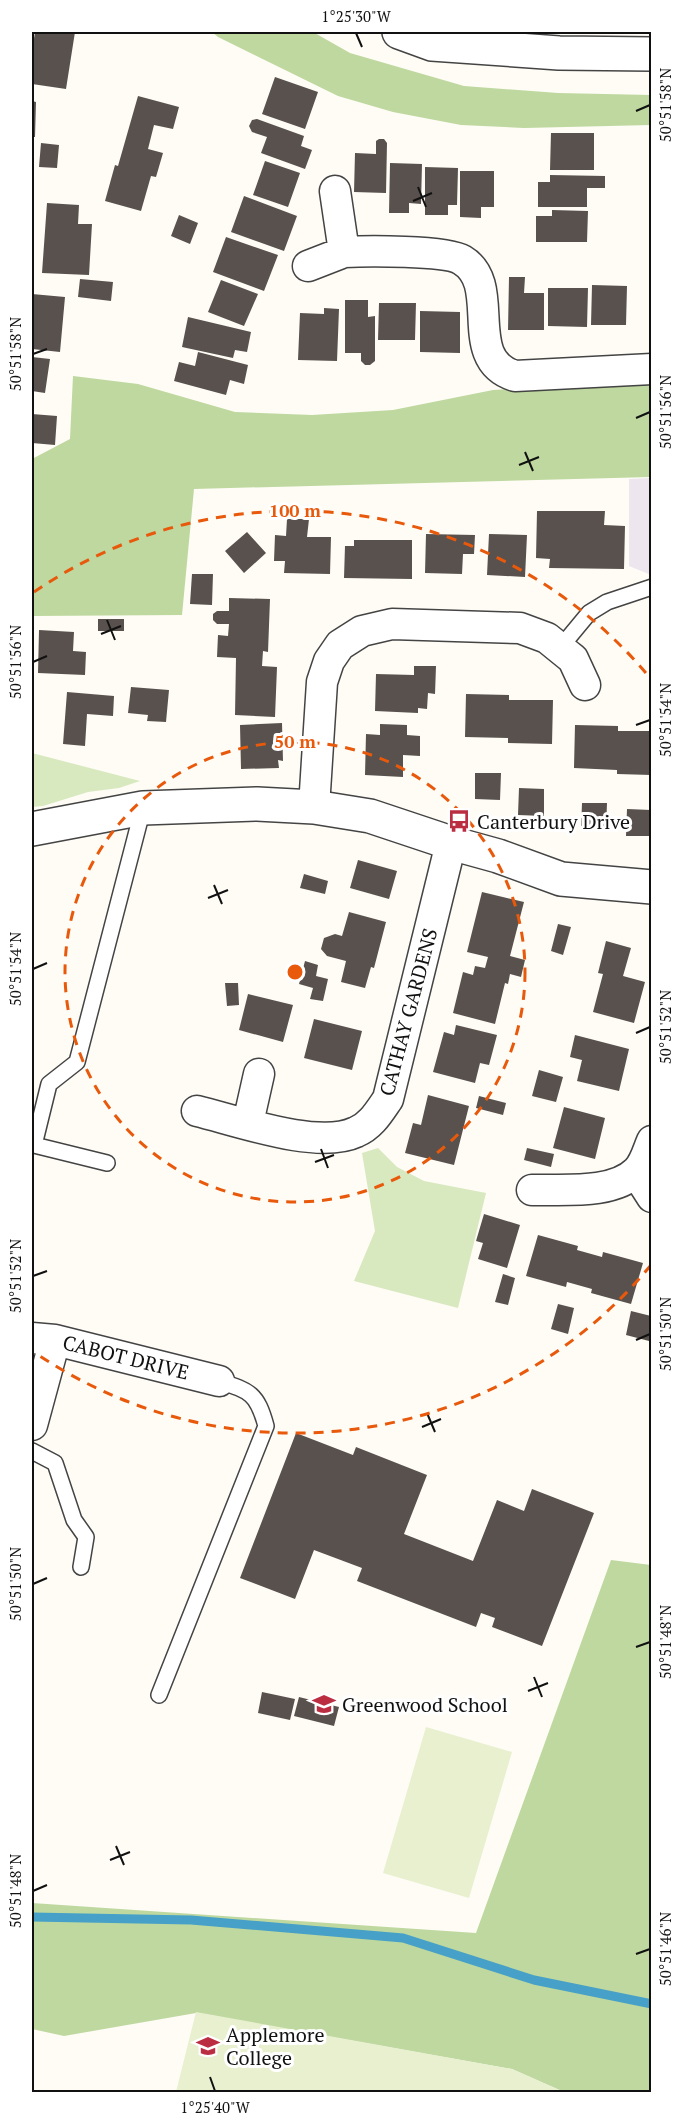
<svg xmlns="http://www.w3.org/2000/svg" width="683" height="2124" font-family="'PT Serif',serif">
<rect width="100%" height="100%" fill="#fefcf5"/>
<path fill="#ede6ee" d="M651,478H652L651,575L629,566V479Z"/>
<path fill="#d8e8bf" d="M32,753L140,781L119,788L88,792L43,806L32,807Z
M378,1148L397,1167L424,1181L486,1193L458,1308L354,1281L375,1231L362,1153Z"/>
<path fill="#bed89f" d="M212,32H313L350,53L464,86L558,93L651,95V125L524,128L461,125L393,112L338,96L218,37Z
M73,376L138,384L235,412L312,415L393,410L493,390L651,381V477L194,489L182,615L32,616V459L70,439Z
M611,1560L651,1565V2092H564L512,2069L196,2013L64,2036L32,2029V1903L476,1933Z"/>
<path fill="#e8f0d0" d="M426,1727L512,1752L469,1898L383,1873Z
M196,2012L512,2069L564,2092H176Z"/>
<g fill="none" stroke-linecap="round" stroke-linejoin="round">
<path stroke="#46a0c7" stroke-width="9" d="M32,1917L191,1920L403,1938L534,1980L652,2004"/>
</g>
<path fill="#59514d" d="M35,32H75L66,89L32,84V52Z
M275,77L318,92L305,129L262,114Z
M138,96L179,107L173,129L154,125L148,149L163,153L156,177L151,176L141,211L105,201L115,165L118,166Z
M32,101L36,102L35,137H32Z
M257,119L304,136L301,146L312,150L305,169L261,153L267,137L252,132L249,126L252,120Z
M551,133H594V170H550Z
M379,139H384L387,143L386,193L354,192L355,153L376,154V141Z
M41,143L59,145L57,168L39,167Z
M265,161L300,173L288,207L253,195Z
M390,163L422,164L421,204L409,203V213H389Z
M425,167L458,168L457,205H448V215H425Z
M460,171H494V207H481V218L460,217Z
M550,175L605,176V188H587V207H538V182H550Z
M244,196L297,216L284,251L231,232Z
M47,203L79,205L78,224H92L89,275L42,273Z
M552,210L588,211L587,242H536V216H552Z
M179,215L198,223L190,244L171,236Z
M226,237L278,255L264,291L213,272Z
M509,277H525L524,293H544V330H508Z
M80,279L113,282L111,301L78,297Z
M221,280L258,294L244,326L208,312Z
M592,285L627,286L626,325H591Z
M548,288H588L587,327L548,326Z
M32,294L65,297L60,352L32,349Z
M345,300H368V317L375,316V361L370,365H365L361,361V353H345Z
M379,303H416L415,340H378Z
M324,308L339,309L337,361L298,360L300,313L324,314Z
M420,311L460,312V353L420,352Z
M188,317L251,332L247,352L235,350L233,358L182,347Z
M198,352L248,365L244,384L230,380L226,395L174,381L179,362L195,366Z
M32,357L50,359L45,393L32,391Z
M32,414L57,416L55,445L32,443Z
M537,511H605L604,525L625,526L624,569L549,568L550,559L536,558Z
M287,519H309L307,537H331L330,574L284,573L285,561H274L275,535L286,536Z
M247,532L266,553L244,573L225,551Z
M426,534L475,535L474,554H463L462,574L425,573Z
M489,534L527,535L525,577L487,575Z
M354,540H412V579L344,578L345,546H354Z
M192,574H213L212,605L190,604Z
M229,598L270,599L268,652L263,651L262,666L277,667L275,717L235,715L236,658L217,657L218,635L228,636L229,624H217L213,620V614L217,611H229Z
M98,619H124V631H98Z
M39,630L74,632L73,651L86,652L85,675L38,673Z
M414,666H436L435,694L428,693L427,709L418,708V713L375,711L376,674L414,675Z
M131,687L169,690L166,722L147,721L148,715L128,713Z
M67,692L114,696L113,716L87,714L85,746L63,744Z
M466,694L509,695V700H553L552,744L508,743V738L465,737Z
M282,723L283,761L278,760L279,768L241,769L240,725Z
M380,724L407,725V735L420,736V756L403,755V777L365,775L366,734L380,735Z
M575,725L618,726V731H651V775L617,774V770L574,768Z
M475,773H501L500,800L475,799Z
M519,788L544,789V816L518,815Z
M582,803H607L606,830H581Z
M627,809L651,810V836H626Z
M358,860L397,871L389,899L350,888Z
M304,874L328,881L325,894L300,888Z
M482,892L524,902L510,956L525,960L521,977L510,974L508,984L505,983L495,1024L453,1013L463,972L473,975L475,966L485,968L488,957L467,952Z
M349,912L386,922L374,968L371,967L365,988L341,982L346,961L327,956L321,949L324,938L335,934L342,936Z
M558,924L571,927L563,955L551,951Z
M606,941L631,948L623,976L645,982L634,1023L593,1012L603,974L598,973Z
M305,961L318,965L316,976L328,979L323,1001L310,999L313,988L299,984Z
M225,983H238L239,1005L227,1006Z
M248,994L293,1005L283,1042L239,1030Z
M314,1019L362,1031L352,1070L304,1058Z
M456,1025L497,1035L489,1065L480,1063L475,1083L433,1072L444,1032L454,1035Z
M575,1035L629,1049L619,1091L577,1081L582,1060L570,1057Z
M539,1070L563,1077L556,1102L532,1096Z
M428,1095L469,1106L454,1165L405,1153L413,1123L421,1125Z
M479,1096L506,1103L503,1115L476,1108Z
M564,1107L605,1118L595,1159L553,1148Z
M527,1148L554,1154L551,1167L524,1160Z
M484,1214L520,1225L507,1268L478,1259L483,1243L476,1241Z
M538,1235L578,1246L577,1250L602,1257L603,1252L643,1263L631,1304L591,1293L592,1289L567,1282L566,1287L526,1276Z
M503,1274L515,1278L508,1305L495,1302Z
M558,1304L574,1308L568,1334L551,1329Z
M631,1311L651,1316L649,1341L626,1335Z
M296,1433L353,1455L356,1447L427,1475L404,1534L473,1561L497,1500L524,1511L532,1489L594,1513L542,1646L492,1627L495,1618L481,1613L476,1627L357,1581L362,1568L314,1550L295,1599L240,1578Z
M262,1692L295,1699L290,1720L258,1713Z
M299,1697L339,1707L334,1726L294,1716Z"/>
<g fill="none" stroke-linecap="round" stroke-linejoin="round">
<g stroke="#444" stroke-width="18">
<path id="service" d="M560,648L589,613L607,602L652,587
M107,1163L34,1145L49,1084L77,1062L143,808
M32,1451L55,1463L74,1520L86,1537L81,1567
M159,1695L266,1426C257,1393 250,1391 219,1381"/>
</g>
<g stroke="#444" stroke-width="33">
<path id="minor" d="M344,252C365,251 446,250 462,260C504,285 460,359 515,376L652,369
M308,266L344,252L335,191
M314,807L322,682L329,661L340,645L362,631L392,624L520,628L547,638L568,655L573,659L585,685
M197,1111C238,1121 318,1150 356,1132C371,1126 379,1112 388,1099L451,843
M248,1123L259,1074
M636,1172L652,1197
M532,1190C563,1189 613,1195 637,1171C645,1163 648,1150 652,1141
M32,1338L55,1340L219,1381
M32,1425L55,1340"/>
</g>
<g stroke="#444" stroke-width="36">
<path id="tertiary" d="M399,32L432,44L559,53L652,54
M32,829L143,808L257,804L314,807L370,816L451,843L498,856L561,879L652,887"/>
</g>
<use href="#service" stroke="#fff" stroke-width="15"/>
<use href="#minor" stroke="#fff" stroke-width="30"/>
<use href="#tertiary" stroke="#fff" stroke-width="33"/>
</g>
<path fill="none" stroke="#111" stroke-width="2" d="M356,33L362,47M636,111L650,105M418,187L426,207M413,201L432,193M33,354L47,349M636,418L650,412M525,452L533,471M519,465L539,457M107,620L115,640M101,634L121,626M33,662L47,656M636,725L650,720M214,885L222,904M208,898L228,890M33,969L47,963M636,1033L650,1027M321,1149L328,1168M315,1162L334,1155M33,1276L47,1271M636,1340L650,1334M427,1413L435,1432M422,1427L441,1419M33,1584L47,1578M636,1647L650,1642M534,1677L542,1697M528,1691L548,1683M116,1846L124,1865M110,1860L130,1852M33,1891L47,1885M636,1954L650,1949M210,2077L215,2091"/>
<g fill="none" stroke="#e8590c" stroke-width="3" stroke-dasharray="10 8">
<circle cx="295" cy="972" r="230"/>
<path d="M651 1265A461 461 0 0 1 34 1352M34 592A461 461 0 0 1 651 679"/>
</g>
<defs>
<g id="bus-bare" transform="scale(1.8)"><path d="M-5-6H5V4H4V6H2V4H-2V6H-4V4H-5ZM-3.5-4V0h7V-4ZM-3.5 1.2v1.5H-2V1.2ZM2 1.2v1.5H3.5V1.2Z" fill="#bb2e42" stroke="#fff" stroke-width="2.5" paint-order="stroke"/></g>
<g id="school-bare" transform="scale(1.8)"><path d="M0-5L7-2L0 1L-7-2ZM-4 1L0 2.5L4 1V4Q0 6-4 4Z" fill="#bb2e42" stroke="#fff" stroke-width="2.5" paint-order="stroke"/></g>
</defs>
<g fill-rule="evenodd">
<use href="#bus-bare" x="459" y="821"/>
<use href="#school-bare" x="324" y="1704"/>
<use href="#school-bare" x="208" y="2046"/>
</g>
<g text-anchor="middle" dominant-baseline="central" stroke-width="6" stroke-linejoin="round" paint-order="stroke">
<g font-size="20" fill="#111" stroke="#fff" text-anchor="start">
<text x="477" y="821">Canterbury Drive</text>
<text x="342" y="1704">Greenwood School</text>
<text x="226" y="2034">Applemore<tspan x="226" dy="23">College</tspan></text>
</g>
<g font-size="20" fill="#111" stroke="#fff">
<text transform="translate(408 1012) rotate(-75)">CATHAY GARDENS</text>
<text transform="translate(126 1357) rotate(14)">CABOT DRIVE</text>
</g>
</g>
<circle cx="295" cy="972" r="9" fill="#e8590c" stroke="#fff" stroke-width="3"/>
<g font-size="18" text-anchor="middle" font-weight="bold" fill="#e8590c" stroke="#fff" stroke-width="6" stroke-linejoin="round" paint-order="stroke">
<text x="295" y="517">100 m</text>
<text x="295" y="748">50 m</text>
</g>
<rect width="683" height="2124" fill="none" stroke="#ffffff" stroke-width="66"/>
<rect x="33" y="33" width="617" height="2058" fill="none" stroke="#111" stroke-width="2"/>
<g font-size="15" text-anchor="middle" fill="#111">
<text x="356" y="22">1°25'30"W</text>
<text transform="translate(666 105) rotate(-90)" y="5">50°51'58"N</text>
<text transform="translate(16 354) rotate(-90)" y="5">50°51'58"N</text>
<text transform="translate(666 412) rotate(-90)" y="5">50°51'56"N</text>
<text transform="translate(16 662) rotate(-90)" y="5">50°51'56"N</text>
<text transform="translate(666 720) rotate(-90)" y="5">50°51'54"N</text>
<text transform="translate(16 969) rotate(-90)" y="5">50°51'54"N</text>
<text transform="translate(666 1027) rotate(-90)" y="5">50°51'52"N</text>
<text transform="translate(16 1276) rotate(-90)" y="5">50°51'52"N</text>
<text transform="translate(666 1334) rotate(-90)" y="5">50°51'50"N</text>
<text transform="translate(16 1584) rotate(-90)" y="5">50°51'50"N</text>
<text transform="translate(666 1642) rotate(-90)" y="5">50°51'48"N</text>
<text transform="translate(16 1891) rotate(-90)" y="5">50°51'48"N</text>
<text transform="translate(666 1949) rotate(-90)" y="5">50°51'46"N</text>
<text x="215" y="2113">1°25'40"W</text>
</g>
</svg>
